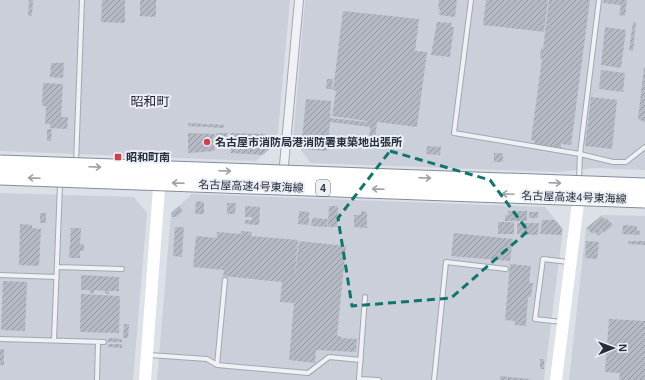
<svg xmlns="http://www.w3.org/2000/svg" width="645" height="380" font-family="Helvetica,'Noto Sans JP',sans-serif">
<defs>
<pattern id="building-hatch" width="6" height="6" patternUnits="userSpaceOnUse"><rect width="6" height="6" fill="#b4b9c3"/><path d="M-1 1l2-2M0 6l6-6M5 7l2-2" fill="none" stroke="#9297a0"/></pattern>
</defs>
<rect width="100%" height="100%" fill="#dce0e7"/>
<path fill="#cacfd9" d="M0,0H290L277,142L256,161L0,151Z
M305,0H645V170L595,168L559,172L311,163L293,140Z
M0,193L134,197L147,213L133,380H0Z
M192,194L545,207L563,229L544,380H157L171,213Z
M602,215L645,216V380H569L586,228Z"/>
<path fill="url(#building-hatch)" d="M29,0H33L32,16H28Z
M102,0H125V23L101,22Z
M140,0H156V17L140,16Z
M439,0H457L455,17L439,15L440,9H438Z
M486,0H548L544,32L483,25Z
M549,0H590L571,145L561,144V149L534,145L535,141L531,140L542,59L540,58L541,48L543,49Z
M604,0H627L625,16L619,15L621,5L603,3Z
M343,11L419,19L415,51L427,52L417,127L377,122L375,141L369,140L370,127L330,122L327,151L301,149L306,99L331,101L330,118L367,122V121L332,116L336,91L333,90Z
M437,22L452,23L451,27H454L450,57L431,55Z
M633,22H636L633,51L629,50Z
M605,27L626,30L621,68L601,65Z
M51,63H64L63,78L50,77Z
M644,67H645V122L638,119Z
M601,70L625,73L623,92L599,89Z
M327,79H333L332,89H326Z
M43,83L63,84L61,117H68L67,129L50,128V124H45L46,106H42Z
M591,97L617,100L612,149L585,146Z
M188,123L224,125V128L188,126Z
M47,129H52L51,141H47Z
M188,133L215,134V151L188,153Z
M216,133H227V137L216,136Z
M231,133L266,134V141H272V147L263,155L231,153Z
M427,146L441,147L440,155L426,154Z
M494,153H503V162H494Z
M196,201L204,202V214H195Z
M227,203H236L235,214H227Z
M179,206L183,211L176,217H172L171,213Z
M245,206L260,207L259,225L245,224V220H252V217H245Z
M329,206H338L337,227H328Z
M299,211L309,212V225L298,224Z
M361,211L367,212V228L354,227V215H361Z
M508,211H527V221H505V215H508Z
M529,212H538V218H529Z
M40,213H46V223H40Z
M601,216L604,219L606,218L613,225L604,233L596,224L602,232L598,236L595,232L592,234L587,228Z
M312,218L328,219L327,227L311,226Z
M542,220H555L562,228V235L540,234Z
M498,222H514V234H498Z
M517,223H539L538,235L517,234Z
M20,224L32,225V228L41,229L39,266L19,265Z
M623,225L637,226V230L640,231V235L622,234Z
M175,227H184L182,257L173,256Z
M71,228H81L80,244H84V251H80V258H69Z
M241,231L252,232L251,236L298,240L294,282L299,241L346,246L337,336H341V338L357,339L356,352L316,350L315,363L289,360L294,303L280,302L282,282L223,276L224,270L193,267L196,236L217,238V232L241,234Z
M454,233L513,239L510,261L451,256Z
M586,241L599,242L597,259L585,258Z
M628,241H645V245L628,244Z
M510,264L531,266L529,283H533L531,297H528L526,326L515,325V321L505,320Z
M81,275L119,277V291H109V294H105V291L94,290V293H90V290H81Z
M3,281L27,282L25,331L1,330Z
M81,294L120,296L119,333L80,332Z
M609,319L645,321V380H619L620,373L605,372Z
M124,324H129L128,338H123Z
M108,338L122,339V342H108Z
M108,344H122V348L108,347Z
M0,349H4V365H0Z
M540,359H544V369H540Z
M500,376L530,379L529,380H500Z"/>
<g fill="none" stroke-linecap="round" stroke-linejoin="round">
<g stroke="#a2a7b1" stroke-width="6">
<path id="lane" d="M471,0L454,133L580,154L613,162H626L645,147
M76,163L82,0
M579,180L580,154L599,0
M57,267L122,269
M0,275L57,277
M365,297L359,379L379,380
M562,322L535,319L543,259L568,262
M0,339L104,342
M54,340L60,184
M149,355L207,359L217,365L308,373L329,357L361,360
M217,365L225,280
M97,380L98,342
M434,380L446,262L506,269"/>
</g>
<g stroke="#a2a7b1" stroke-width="10">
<path id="street" d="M283,176L299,0"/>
</g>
<use href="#lane" stroke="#eff1f5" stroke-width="4"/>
<use href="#street" stroke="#eff1f5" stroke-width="8"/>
<path stroke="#fff" stroke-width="12" d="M145,380L159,188
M556,380L578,203"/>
<g stroke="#848c9d" stroke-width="17" stroke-linecap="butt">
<path id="highway-bridge" d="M0,163L645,186
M0,177L645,200"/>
</g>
<use href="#highway-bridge" stroke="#fff" stroke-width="15"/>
</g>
<defs><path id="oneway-shaft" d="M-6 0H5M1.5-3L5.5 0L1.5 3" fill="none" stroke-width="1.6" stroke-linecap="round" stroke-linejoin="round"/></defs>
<g stroke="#9da0a8">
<use href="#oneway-shaft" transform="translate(95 167) rotate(2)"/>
<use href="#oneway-shaft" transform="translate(225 171) rotate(2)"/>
<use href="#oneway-shaft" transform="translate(34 178) rotate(-178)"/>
<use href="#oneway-shaft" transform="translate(425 178) rotate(2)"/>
<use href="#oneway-shaft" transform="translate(178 183) rotate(-178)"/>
<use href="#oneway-shaft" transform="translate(555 183) rotate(2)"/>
<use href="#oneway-shaft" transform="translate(378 189) rotate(-178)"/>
<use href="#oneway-shaft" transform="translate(508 194) rotate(-177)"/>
</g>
<path fill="none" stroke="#0f766e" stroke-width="3" stroke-dasharray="8 5" stroke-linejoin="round" d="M390,151L490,180L528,231L451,298L352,306L338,218Z"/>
<g fill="#ce3f4d" stroke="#eceff4" stroke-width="1.5">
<circle cx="207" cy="142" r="4"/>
<rect x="114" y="153" width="8" height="8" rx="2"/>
</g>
<g text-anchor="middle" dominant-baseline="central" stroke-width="4" stroke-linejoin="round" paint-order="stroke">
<rect fill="#eceff4" stroke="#616774" stroke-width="1" x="316" y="180" width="14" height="16" rx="3"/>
<g font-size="10" font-weight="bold" fill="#262d3d">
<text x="323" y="188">4</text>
</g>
<g font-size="11" font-weight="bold" fill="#262d3d" stroke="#eceff4" text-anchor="start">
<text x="215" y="142">名古屋市消防局港消防署東築地出張所</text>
<text x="126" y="157">昭和町南</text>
</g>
<g font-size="11" fill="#262d3d" stroke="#eceff4">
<text transform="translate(251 186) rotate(2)">名古屋高速4号東海線</text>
<text transform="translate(574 197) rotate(2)">名古屋高速4号東海線</text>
</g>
<g font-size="13" fill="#181e2d" stroke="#eceff4">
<text x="150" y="101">昭和町</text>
</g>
</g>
<g transform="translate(613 348) rotate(89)" stroke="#eceff4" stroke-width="3" paint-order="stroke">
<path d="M0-3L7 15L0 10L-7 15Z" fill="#262d3d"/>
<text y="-6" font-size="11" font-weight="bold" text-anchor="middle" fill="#262d3d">N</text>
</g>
</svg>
